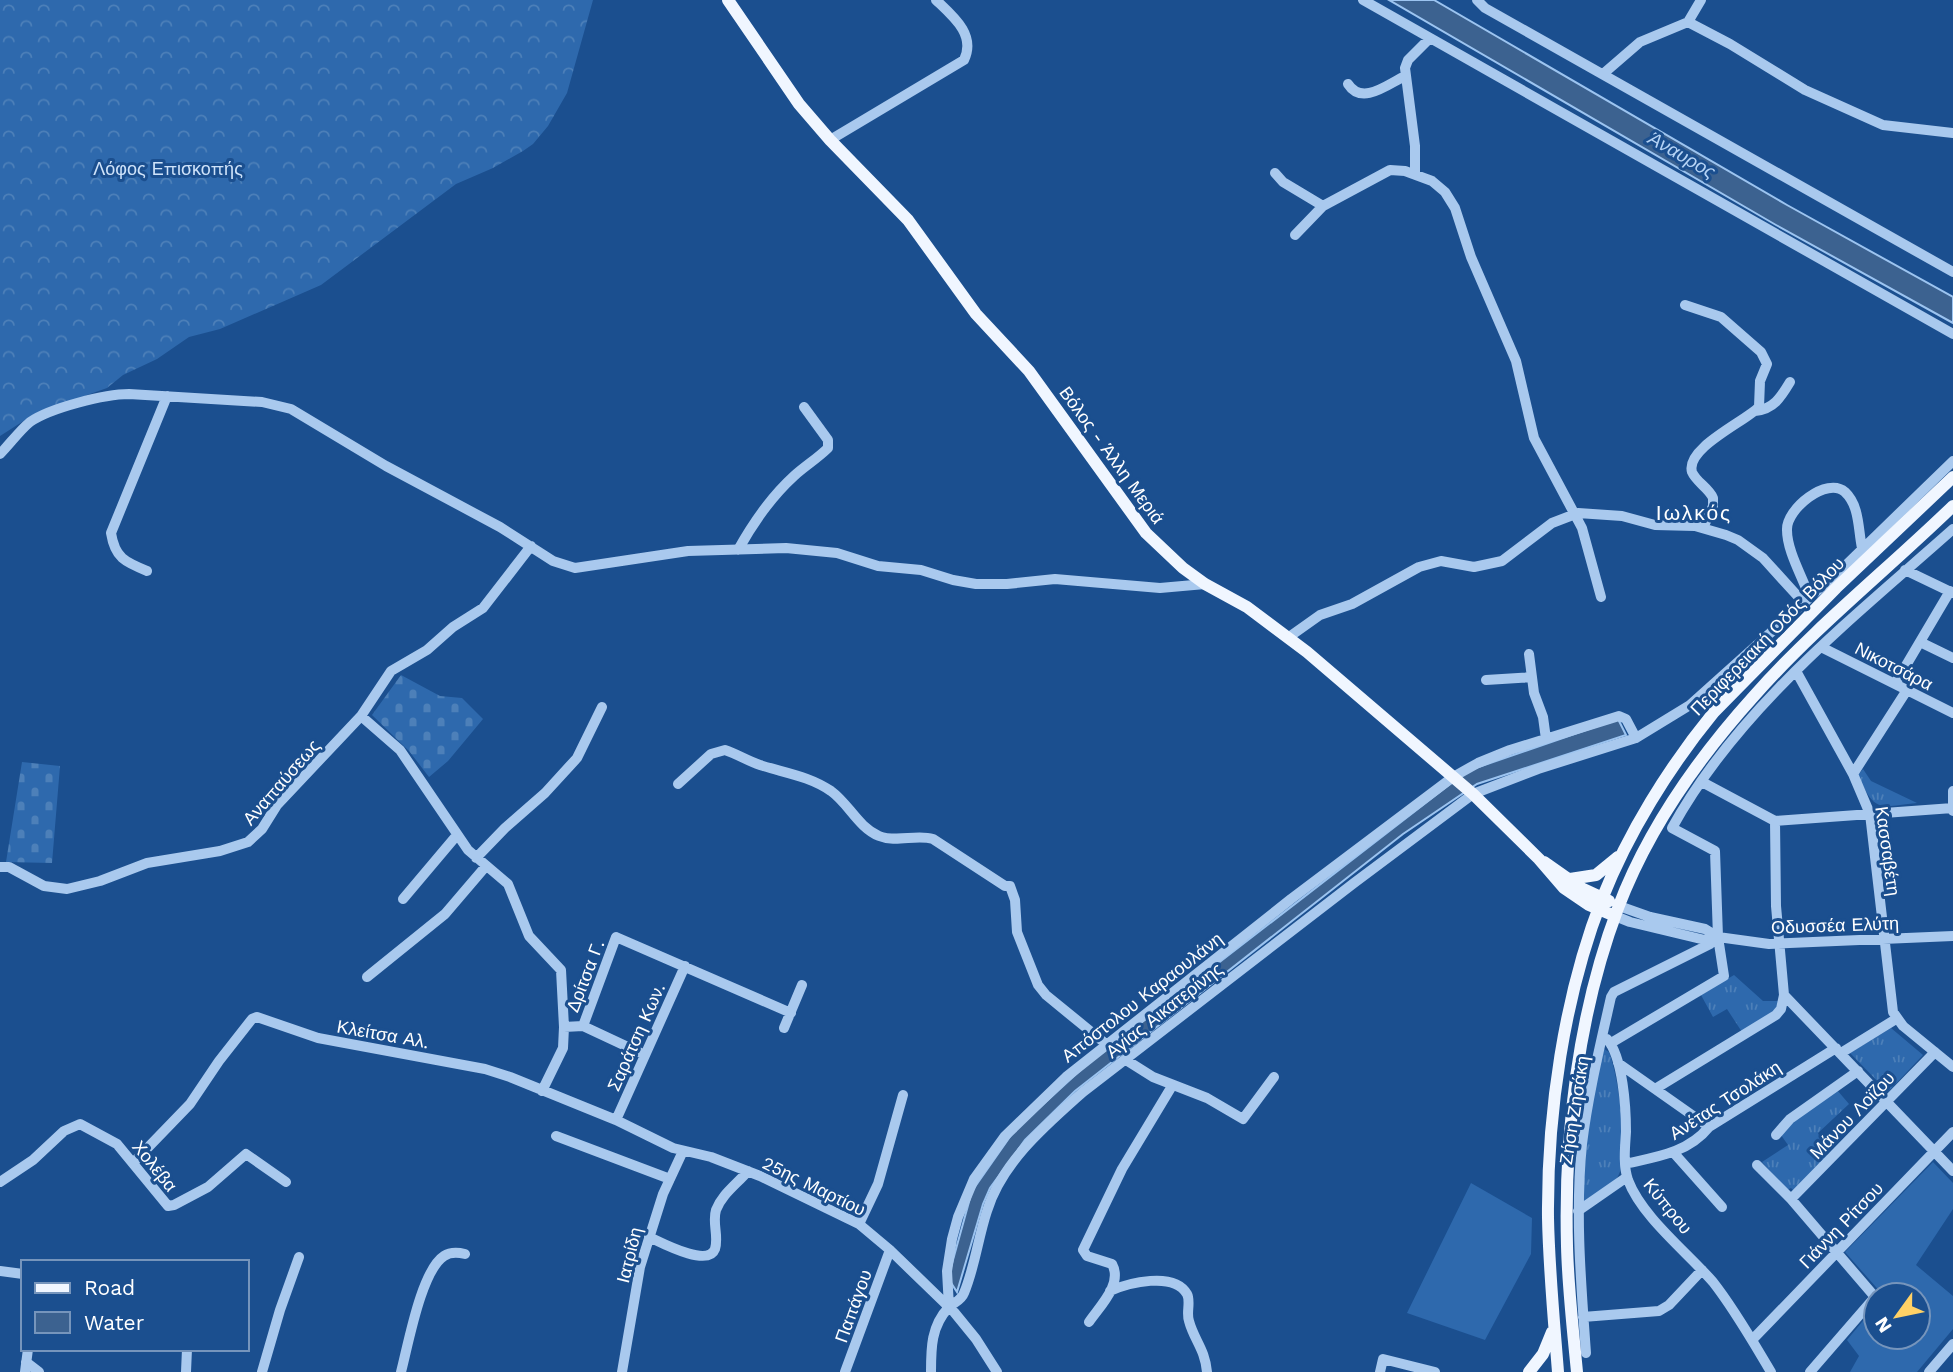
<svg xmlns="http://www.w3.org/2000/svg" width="1953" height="1372" font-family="'Work Sans',sans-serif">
<defs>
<pattern id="grass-tufts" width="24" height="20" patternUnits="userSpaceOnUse" patternTransform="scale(1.75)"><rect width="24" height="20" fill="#2e69ad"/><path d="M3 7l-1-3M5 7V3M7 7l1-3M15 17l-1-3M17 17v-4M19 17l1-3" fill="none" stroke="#4d80b9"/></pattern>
<pattern id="forest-crowns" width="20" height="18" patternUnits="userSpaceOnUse" patternTransform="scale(1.75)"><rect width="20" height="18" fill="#2e69ad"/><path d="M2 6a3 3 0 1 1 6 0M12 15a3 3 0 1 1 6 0" fill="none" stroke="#4d80b9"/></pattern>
<pattern id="cemetery-stones" width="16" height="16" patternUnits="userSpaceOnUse" patternTransform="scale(1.75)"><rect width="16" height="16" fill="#2e69ad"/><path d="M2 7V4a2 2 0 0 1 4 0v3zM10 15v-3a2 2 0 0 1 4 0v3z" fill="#4d80b9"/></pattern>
</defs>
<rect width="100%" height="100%" fill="#1b4f8f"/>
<path fill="url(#grass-tufts)" d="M1863,769L1871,781L1917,803C1878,807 1875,813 1858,775Z
M1734,975L1763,1001H1779L1776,1010L1742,1032L1727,1009L1713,1017L1701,995Z
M1891,1028L1923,1055L1888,1092L1850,1053Z
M1604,1049L1609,1052C1618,1074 1631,1158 1617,1178C1608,1189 1593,1197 1582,1205L1588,1119Z
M1837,1090L1849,1104L1818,1133L1827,1157L1794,1191L1791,1188L1787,1190L1762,1162L1788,1145L1781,1135L1798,1117Z"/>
<path fill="url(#forest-crowns)" d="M0,0H593L567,93L548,126L533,144L523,151L493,168L456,184L321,285L220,329L189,337L157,359L123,375L107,388L36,413L0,436Z"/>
<path fill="url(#cemetery-stones)" d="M401,675L440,696L462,698L483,719L448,761L429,777L409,751L372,715Z
M22,762L60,766L52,863L6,862Z"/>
<path fill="#2e69ad" d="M1933,1162L1953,1183V1209L1916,1265L1953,1296V1329L1917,1372H1850L1859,1356L1847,1340L1876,1305V1337H1918V1295H1883L1845,1252Z
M1471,1183L1532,1218L1531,1254L1485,1340L1407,1313Z"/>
<path fill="#3c6290" stroke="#9cc4f0" stroke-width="2" d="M1389,0H1434L1787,205L1953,297V323L1776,225Z
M1618,719L1626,735L1477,784L1403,834L1075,1091L1025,1140L990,1188L983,1204L957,1292L948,1278L972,1191L1014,1131L1085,1066L1467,771Z"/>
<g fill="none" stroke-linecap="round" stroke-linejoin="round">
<path stroke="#a9c9ee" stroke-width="10" d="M1363,0L1953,334
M1477,0L1485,8L1953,272
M1701,0L1688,22L1730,44L1805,90L1883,125L1953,133
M1603,74L1640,42L1688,22
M1348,84C1362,106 1388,84 1405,76
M830,140L964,60C976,35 954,17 936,0
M1275,173L1283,182L1323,206
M1415,174V146L1405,68L1408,60L1430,38
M1295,235L1323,206L1390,170L1405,171L1432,181L1445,192L1455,208L1471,257L1516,361L1534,438L1582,528L1601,597
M1685,305L1721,317L1761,352L1767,364L1760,381L1759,407C1746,421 1685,448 1692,472C1696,482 1709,488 1713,498V506L1703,528
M1755,411C1774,409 1781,397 1790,382
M0,454C10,444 19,431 30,422C50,408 105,394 129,394L262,402L291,409L386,466L500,527L553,561L575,568L688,551L786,548L837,553L878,566L921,570L953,580L976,584H1007L1055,579L1160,588L1205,584
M738,550C753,523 771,497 794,476C805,466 818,458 828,448V440L804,407
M1905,570L1953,593
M147,571C125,562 115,558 111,533L167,396
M1809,596C1802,576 1787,551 1787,530C1786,509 1827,476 1845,492C1860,506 1858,530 1862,548
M1289,637L1320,615L1352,604L1419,567L1441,561L1474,567L1502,561L1552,523L1578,513L1622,516L1655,525L1695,526L1726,535L1738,540L1763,558L1803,602
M1920,642L1953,658
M1821,647L1953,713
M1529,654L1534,693L1543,717L1546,739
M1796,671L1853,774L1870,814L1893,1012L1903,1026L1953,1067
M1486,680L1532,677
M1895,684L1950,591
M361,716L400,750L468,850L508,884L529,936L561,970L564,1027L563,1048L542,1091
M1853,774L1907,690
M1702,782L1775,821L1776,906L1784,995L1953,1171
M678,784L711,754L725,750C737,754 748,761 760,765C785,773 809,776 831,791C849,804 858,827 879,836C896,843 916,834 933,839L1005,886H1010L1015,900L1017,932L1038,985L1046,995L1106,1044
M1953,791V811
M1775,821L1953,808
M476,858L505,828L545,793L577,758L602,707
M0,867H9L44,886L67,889L100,881L147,863L220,851L248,842L262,829L277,805L361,716L391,671L427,650L453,627L483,608L531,546
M403,899L457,835
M1619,906L1650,917L1705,929L1718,937
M1615,916L1630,922L1705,940L1718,937L1769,944L1953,936
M367,977L445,914L486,866
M583,1026L616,937L791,1013
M564,1027L583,1026L645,1055
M784,1028L802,985
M1607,1039C1623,1057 1626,1108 1626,1132C1625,1148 1623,1165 1628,1180C1642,1217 1687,1252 1713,1282C1735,1310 1753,1342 1771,1372
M1611,1043L1724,976L1718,937L1715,851L1672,828C1738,708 1853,618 1953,529
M1841,1053L1896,1019
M1126,1060L1153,1077L1207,1098L1243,1119L1274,1077
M1618,1063L1709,1127
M1655,1089L1776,1015L1781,1009L1784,995
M616,1120L685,966
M1776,1135L1790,1119L1858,1071
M556,1136L670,1179
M1673,1152L1722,1207
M133,1163L190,1104L219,1061L252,1019L257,1017L318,1038L485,1069L510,1077L616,1120L673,1148L711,1157L760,1176L859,1224L890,1250L954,1312L976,1339L997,1372
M1625,1164C1656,1157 1688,1153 1709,1127L1836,1048
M1757,1165L1791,1199L1875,1297L1810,1372
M0,1182L33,1160L64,1131L80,1124L117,1144L168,1206L174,1205L208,1187L246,1154L286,1182
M1791,1199L1935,1052
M1578,1211L1627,1177
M859,1224L878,1184L903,1095
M649,1237C660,1242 708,1268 715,1249C719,1236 712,1223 716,1210C722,1194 737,1184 748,1171
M0,1271L23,1274
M1110,1291C1128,1283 1174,1271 1187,1294C1191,1301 1186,1313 1189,1321C1194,1340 1205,1349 1207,1372
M949,1307L947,1271L952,1239L958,1217L974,1179L1005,1136L1066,1077L1291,899L1453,777L1478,763L1510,750L1619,716L1626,719L1636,738
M1583,1317L1659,1311L1669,1305L1702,1270
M1089,1322C1100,1306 1123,1284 1112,1264L1087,1256L1083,1250L1122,1169L1172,1086
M1752,1340L1953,1132
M1586,1353C1581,1283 1575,1214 1582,1144C1588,1095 1600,1046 1611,997L1614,992L1710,944L1718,937
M26,1362L39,1372
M25,1372L28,1349
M186,1372L187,1349
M262,1372L280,1310L299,1257
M401,1372C408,1346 421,1271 444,1256C450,1252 457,1252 465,1254
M622,1372L640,1267L663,1194L683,1151
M845,1372L890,1250
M931,1372C931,1348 931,1326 949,1307C954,1302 961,1301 964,1293C975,1267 978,1238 987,1211C1002,1162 1046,1125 1083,1092L1354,883L1473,794L1538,769L1636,738L1690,705L1847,564L1953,461
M1380,1372L1383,1359L1435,1372
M1929,1372L1953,1344"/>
<path stroke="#f0f6ff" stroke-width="12" d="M728,0L799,104L830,140L908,220L976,314L1029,371L1146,533L1183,568L1205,584L1247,607L1307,652L1473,794L1539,859L1564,888L1589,905L1615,916
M1544,862L1581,888L1609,901
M1570,879L1596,875L1618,857
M1529,1372L1543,1354L1552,1332
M1558,1372C1554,1321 1549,1269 1548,1218C1547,1114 1564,996 1602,899C1628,833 1669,767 1714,712L1836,588L1953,477
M1577,1372C1573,1330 1568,1288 1567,1246C1564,1133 1578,1014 1618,908C1647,831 1699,757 1754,696C1815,627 1887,570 1953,506"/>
</g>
<g text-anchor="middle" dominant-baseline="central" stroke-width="6" stroke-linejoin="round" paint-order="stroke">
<g font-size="18" fill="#cfe3fa" stroke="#1b4f8f">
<text x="168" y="168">Λόφος Επισκοπής</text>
</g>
<g font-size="18" fill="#fff" stroke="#1b4f8f">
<text transform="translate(1112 455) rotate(54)">Βόλος - Άλλη Μεριά</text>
<text transform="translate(1767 636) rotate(-46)">Περιφερειακή Οδός Βόλου</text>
<text transform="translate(1894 666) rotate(27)">Νικοτσάρα</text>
<text transform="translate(281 782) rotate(-49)">Αναπαύσεως</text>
<text transform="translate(1888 851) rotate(82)">Κασσαβέτη</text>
<text transform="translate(1835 925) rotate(-2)">Οδυσσέα Ελύτη</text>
<text transform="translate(585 976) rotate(-69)">Δρίτσα Γ.</text>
<text transform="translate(1142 997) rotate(-38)">Απόστολου Καραουλάνη</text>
<text transform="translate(1164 1010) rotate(-38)">Αγίας Αικατερίνης</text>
<text transform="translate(383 1034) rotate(10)">Κλείτσα Αλ.</text>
<text transform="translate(636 1037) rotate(-66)">Σαράτση Κων.</text>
<text transform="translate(1725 1100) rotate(-33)">Ανέτας Τσολάκη</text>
<text transform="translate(1574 1110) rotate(-81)">Ζήση Ζησάκη</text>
<text transform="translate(1852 1115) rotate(-46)">Μάνου Λοϊζου</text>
<text transform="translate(155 1166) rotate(51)">Χολέβα</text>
<text transform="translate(814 1186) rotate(26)">25ης Μαρτίου</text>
<text transform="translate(1668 1206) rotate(51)">Κύπρου</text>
<text transform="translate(1841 1225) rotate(-46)">Γιάννη Ρίτσου</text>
<text transform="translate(629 1255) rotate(-76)">Ιατρίδη</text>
<text transform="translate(853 1306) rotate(-70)">Παπάγου</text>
</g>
<g font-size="19" font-style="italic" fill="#b5d3f5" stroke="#1b4f8f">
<text transform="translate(1682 155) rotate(30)">Άναυρος</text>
</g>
<g font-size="21" letter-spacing="2" fill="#fff" stroke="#1b4f8f">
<text x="1694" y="512">Ιωλκός</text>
</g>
</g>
<rect x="21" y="1260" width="228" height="91" fill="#1b4f8f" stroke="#7695bc" stroke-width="2"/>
<rect x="35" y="1283" width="35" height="10" fill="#f0f6ff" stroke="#7695bc" stroke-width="2"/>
<text x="84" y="1295" font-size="21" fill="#ffffff">Road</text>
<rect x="35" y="1312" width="35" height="21" fill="#3c6290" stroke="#7695bc" stroke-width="2"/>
<text x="84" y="1330" font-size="21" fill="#ffffff">Water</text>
<g transform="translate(1897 1316) rotate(237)"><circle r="33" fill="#1b4f8f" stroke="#7695bc" stroke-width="2"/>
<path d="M0-5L12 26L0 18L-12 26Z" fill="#ffd166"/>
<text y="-10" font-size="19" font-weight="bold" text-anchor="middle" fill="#ffffff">N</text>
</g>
</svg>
